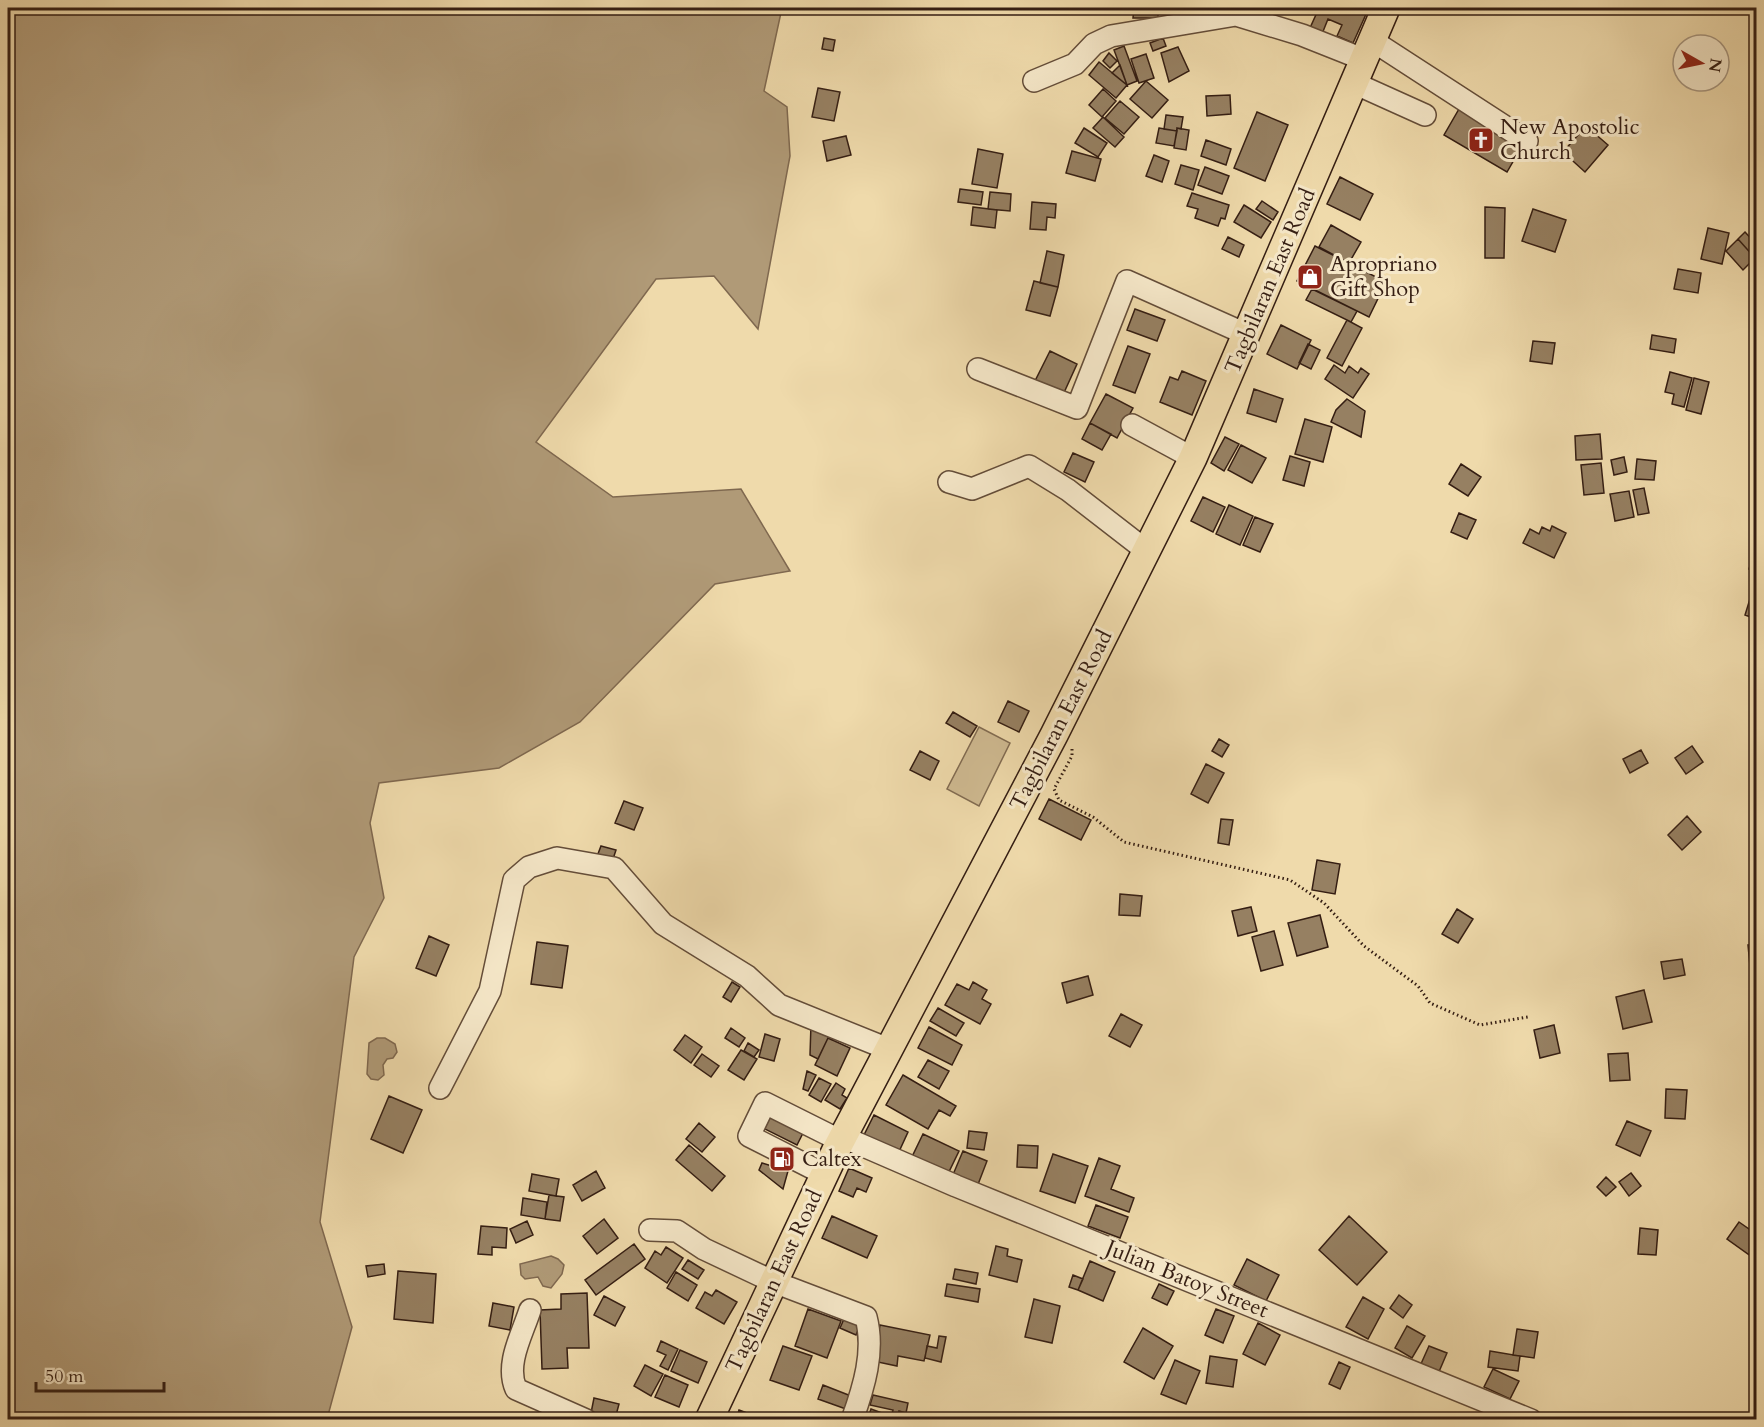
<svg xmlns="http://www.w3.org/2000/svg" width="1764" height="1427" font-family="Cardo,serif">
<rect width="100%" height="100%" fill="#efdaab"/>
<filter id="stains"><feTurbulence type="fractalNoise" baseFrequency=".00333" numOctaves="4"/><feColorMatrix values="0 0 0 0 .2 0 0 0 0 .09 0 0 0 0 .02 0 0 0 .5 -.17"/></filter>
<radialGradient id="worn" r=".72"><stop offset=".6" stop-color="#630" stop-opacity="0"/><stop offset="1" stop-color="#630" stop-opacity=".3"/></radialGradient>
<path fill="#cfba91" stroke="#826c52" stroke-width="1.5" d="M979,727L1010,743L979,806L947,789Z"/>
<path fill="#b09a77" stroke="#7f684f" stroke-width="1.5" d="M8,8H782L764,91L787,107L790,156L758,329L714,276L656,279L536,442L613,497L741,489L790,571L715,584L580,722L499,768L379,783L370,823L384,898L354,957L320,1222L352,1327L327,1419H8Z
M377,1038H385L395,1044L397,1052L393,1058L387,1059L383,1065L384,1075L378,1080L371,1079L367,1074L369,1043Z
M551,1256L558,1259L564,1265L562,1274L551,1288L543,1286L538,1277L525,1279L521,1275L520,1264Z"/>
<path fill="#968062" stroke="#351e13" stroke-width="1.5" d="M1134,8H1158V18H1133Z
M1319,8H1357L1367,12L1353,43L1337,36L1342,25L1328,19L1322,34L1310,28Z
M824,38L835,40L833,51L822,49Z
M1163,38L1166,46L1153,51L1150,43Z
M1124,46L1137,81L1127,85L1114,50Z
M1178,47L1189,71L1169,82L1161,53Z
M1109,53L1117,61L1110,68L1103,61Z
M1146,54L1154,78L1139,83L1131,59Z
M1099,62L1127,85L1116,98L1089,75Z
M1120,65L1127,85L1112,73Z
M1146,81L1168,100L1152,118L1130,99Z
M818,88L840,92L834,121L812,117Z
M1103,89L1116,101L1102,117L1089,105Z
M1230,95L1231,114L1207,116L1206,96Z
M1120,101L1139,117L1124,134L1105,118Z
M1459,109L1522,146L1507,172L1444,135Z
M1257,112L1288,125L1265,181L1234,168Z
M1166,115L1183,117L1181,129L1177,128V131L1164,129Z
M1103,117L1124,137L1115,147L1093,128Z
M1586,126L1608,145L1585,172L1563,152Z
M1084,128L1107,143L1098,157L1075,143Z
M1159,128L1177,131L1174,146L1156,143Z
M1177,128L1189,130L1186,150L1174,148Z
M846,136L851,155L827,161L823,141Z
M1206,140L1231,149L1226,165L1201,156Z
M978,149L1003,154L997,188L972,184Z
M1072,151L1101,159L1095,181L1066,173Z
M1154,155L1169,161L1162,182L1146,176Z
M1181,165L1199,170L1193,190L1175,184Z
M1205,167L1229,176L1222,194L1198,185Z
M1340,177L1373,194L1360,220L1327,204Z
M960,189L983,192L981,205L958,202Z
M990,192L1011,194L1010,211L988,209Z
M1192,193L1229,205L1225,219L1221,218L1218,226L1195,218L1198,209L1187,206Z
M1262,201L1278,212L1273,220L1256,209Z
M1032,202L1056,204L1055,218L1047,217L1046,230L1030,229Z
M1244,205L1271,222L1261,238L1234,222Z
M973,207L997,210L995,228L971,225Z
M1485,207L1505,208L1504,258H1485Z
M1533,209L1566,220L1555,252L1522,241Z
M1331,225L1361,242L1349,263L1319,247Z
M1708,228L1729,233L1722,264L1701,259Z
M1745,232L1756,244L1755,258L1738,239Z
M1228,237L1244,245L1239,257L1222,249Z
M1738,239L1755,258L1743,270L1726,251Z
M1315,246L1386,282L1369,317L1297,281Z
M1047,251L1064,255L1058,287L1040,283Z
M1678,269L1701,273L1698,293L1674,289Z
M1034,281L1058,287L1050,316L1026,310Z
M1312,289L1357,311L1351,322L1306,300Z
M1135,309L1165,320L1157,341L1127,330Z
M1347,320L1362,328L1342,366L1327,358Z
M1281,325L1311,340L1297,369L1267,354Z
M1652,335L1676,339L1674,353L1650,349Z
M1533,341L1555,343L1552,364L1530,361Z
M1308,344L1320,350L1311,369L1299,363Z
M1128,346L1150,354L1135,393L1113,385Z
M1050,351L1077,364L1062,397L1034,383Z
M1334,365L1345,373L1349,366L1358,373L1361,368L1369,374L1353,398L1325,379Z
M1182,371L1206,381L1192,415L1160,402L1170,377L1178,380Z
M1670,372L1692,378L1684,407L1672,404L1674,394L1665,392Z
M1694,378L1709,382L1701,414L1686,410Z
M1254,389L1283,399L1276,422L1247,413Z
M1106,394L1133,408L1117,438L1090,423Z
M1347,399L1365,411L1361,437L1331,422L1336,410Z
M1305,419L1332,427L1323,462L1295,454Z
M1090,423L1111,434L1102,450L1082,439Z
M1600,434L1602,459L1576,460L1575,436Z
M1225,437L1239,444L1224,471L1211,463Z
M1241,445L1266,458L1252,483L1228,470Z
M1073,453L1094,462L1085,482L1064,472Z
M1290,456L1310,462L1304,486L1283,480Z
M1624,457L1627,472L1614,475L1611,460Z
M1637,459L1656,461L1654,480L1635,479Z
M1601,463L1604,493L1584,495L1581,465Z
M1461,464L1481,477L1468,496L1449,484Z
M1644,488L1649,513L1638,515L1633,490Z
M1629,491L1634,517L1615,521L1610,494Z
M1203,497L1225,507L1213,532L1191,521Z
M1229,505L1253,516L1240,545L1216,534Z
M1459,513L1476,520L1467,539L1451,532Z
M1255,517L1273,524L1260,552L1243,545Z
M1552,526L1566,533L1554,558L1523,543L1530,529L1539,534L1542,527L1550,531Z
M1755,548H1756V572L1749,569Z
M1754,586H1756V619L1745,615Z
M1008,701L1029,711L1019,732L998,722Z
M953,712L977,726L970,737L946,723Z
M1219,739L1229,745L1222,757L1212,751Z
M1692,746L1703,762L1686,774L1675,758Z
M1641,750L1648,763L1630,773L1623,759Z
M920,751L939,761L930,780L910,770Z
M1206,764L1224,773L1208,803L1191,794Z
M1049,799L1091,820L1081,840L1039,819Z
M624,801L643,808L634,830L615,823Z
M1687,816L1701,832L1682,850L1668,835Z
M1221,819L1233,820L1229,845L1218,843Z
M601,846L616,850L611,865L596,859Z
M1317,860L1340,864L1335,894L1312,890Z
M1120,894L1142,896L1140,916L1119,915Z
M1251,907L1257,931L1238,936L1232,911Z
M1457,909L1473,919L1458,943L1442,934Z
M1320,915L1328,947L1297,956L1288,923Z
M1274,931L1283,965L1261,971L1252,937Z
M429,936L449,945L436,976L416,968Z
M537,942L568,946L562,988L531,984Z
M1748,945H1756V966H1750Z
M1682,959L1685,975L1664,979L1661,962Z
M1088,976L1093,995L1067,1003L1062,983Z
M732,982L740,987L731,1002L723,997Z
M973,982L987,990L982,999L991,1004L980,1024L945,1005L957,984L969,990Z
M1644,990L1652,1022L1623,1029L1616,997Z
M938,1008L964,1023L956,1036L930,1021Z
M1121,1014L1142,1025L1130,1047L1109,1036Z
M811,1024L834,1035L832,1040L828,1038L818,1059L810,1055Z
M1554,1025L1560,1053L1540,1058L1534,1030Z
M929,1027L962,1045L952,1065L918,1048Z
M731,1028L745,1038L739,1047L725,1038Z
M765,1034L780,1039L774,1061L759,1057Z
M685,1035L702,1047L691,1063L674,1050Z
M828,1038L850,1048L837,1076L815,1065Z
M748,1043L759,1050L754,1057L744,1051Z
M741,1050L757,1059L744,1080L728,1070Z
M1628,1053L1630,1080L1610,1081L1608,1054Z
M702,1054L719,1066L711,1077L694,1065Z
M928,1060L949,1071L939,1089L918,1077Z
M807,1071L816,1075L808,1091L803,1089Z
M903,1075L956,1106L950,1116L939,1110L928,1129L886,1105Z
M819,1078L831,1084L821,1102L809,1095Z
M836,1083L845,1089L842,1095L847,1098L840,1109L825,1100Z
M1666,1089L1687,1090L1685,1119L1665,1118Z
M389,1096L422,1110L403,1153L371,1139Z
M769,1110L805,1129L797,1145L761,1127Z
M874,1115L908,1132L897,1156L862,1139Z
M1627,1121L1651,1131L1640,1156L1616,1145Z
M699,1123L715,1137L702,1152L686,1139Z
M969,1131L987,1133L984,1150L967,1148Z
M923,1134L959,1151L945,1180L909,1163Z
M689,1145L725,1176L712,1191L676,1160Z
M1018,1145L1038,1146L1037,1168L1017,1167Z
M963,1151L987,1161L977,1187L952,1177Z
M1053,1154L1088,1166L1075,1203L1040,1191Z
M1099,1158L1120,1166L1111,1189L1134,1198L1129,1212L1085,1196Z
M762,1163L788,1171L783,1189L759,1170Z
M849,1168L872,1178L866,1192L857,1188L853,1197L839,1191Z
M596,1171L605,1188L582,1201L573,1185Z
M1631,1173L1641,1186L1629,1196L1619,1182Z
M532,1174L559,1179L556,1196L529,1191Z
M1606,1177L1616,1187L1606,1196L1597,1187Z
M549,1195L564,1197L560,1221L545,1219Z
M523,1198L547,1202L545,1219L521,1215Z
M1096,1205L1128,1217L1120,1238L1088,1226Z
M832,1216L877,1236L867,1258L822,1238Z
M1349,1216L1387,1252L1357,1285L1319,1250Z
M604,1219L618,1238L597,1254L583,1236Z
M527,1221L533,1235L516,1243L510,1229Z
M1739,1222L1756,1234L1755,1259L1727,1239Z
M481,1226L507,1228L506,1248L492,1247V1255L478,1254Z
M1640,1228L1658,1230L1656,1255L1638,1254Z
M634,1244L645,1259L596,1295L585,1280Z
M996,1246L1008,1249L1007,1256L1022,1260L1017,1282L989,1275Z
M666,1247L683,1258L667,1283L645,1268L655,1251L661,1255Z
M1247,1259L1279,1275L1266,1301L1234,1285Z
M688,1260L704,1270L698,1279L682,1269Z
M1090,1261L1115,1272L1103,1301L1078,1290Z
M384,1264L385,1274L368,1277L366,1266Z
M955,1269L978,1273L976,1284L953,1279Z
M398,1271L436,1274L433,1323L394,1319Z
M676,1272L697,1285L688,1301L667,1288Z
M1073,1275L1083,1279L1078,1290L1069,1287Z
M947,1284L980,1289L978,1302L945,1296Z
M1159,1284L1174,1291L1167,1305L1152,1298Z
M716,1290L737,1302L724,1324L696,1308L705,1292L712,1296Z
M587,1293L589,1348H567L568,1368L542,1369L540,1310L561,1309V1294Z
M1399,1295L1412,1305L1403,1318L1390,1308Z
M604,1296L625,1307L615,1326L594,1315Z
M1363,1297L1384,1309L1368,1339L1346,1327Z
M1034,1299L1060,1306L1052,1343L1025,1337Z
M493,1303L514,1307L510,1330L489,1326Z
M808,1309L841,1321L827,1358L795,1346Z
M1216,1309L1234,1316L1223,1343L1205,1335Z
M844,1319L860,1325L856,1335L840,1328Z
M1258,1323L1280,1335L1265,1365L1243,1354Z
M880,1325L930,1335L924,1361L898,1356L897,1366L873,1361Z
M1407,1326L1425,1336L1412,1358L1395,1348Z
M1143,1328L1173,1346L1154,1379L1124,1362Z
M1517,1329L1538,1332L1534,1358L1513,1355Z
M939,1336L946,1337L941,1362L925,1358L927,1346L937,1348Z
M661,1341L678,1349L668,1370L660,1366L666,1355L657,1351Z
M783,1346L812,1356L799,1390L770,1380Z
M1429,1346L1447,1353L1438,1374L1420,1366Z
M680,1350L707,1362L698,1383L671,1371Z
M1490,1351L1520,1356L1518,1371L1488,1367Z
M1210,1356L1237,1360L1233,1387L1206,1383Z
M1175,1360L1200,1371L1186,1404L1161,1394Z
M1339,1362L1350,1367L1340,1389L1329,1384Z
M645,1365L663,1374L651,1396L634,1386Z
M1493,1369L1519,1381L1510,1399L1484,1387Z
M665,1375L688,1385L679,1407L655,1397Z
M823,1385L851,1396L846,1409L818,1399Z
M873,1395L908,1403L906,1413L899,1411L898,1416L892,1414L893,1410L870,1405Z
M594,1398L619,1404L615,1419L591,1413Z
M871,1409L890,1416L888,1420L868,1418Z
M739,1410L766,1420H736Z"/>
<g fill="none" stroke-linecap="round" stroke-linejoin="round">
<g stroke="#644d39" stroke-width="24">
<path id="minor" d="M1373,41L1527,141
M1034,81L1075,64L1094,44L1111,36L1236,15L1302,35L1365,60
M1354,83L1425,115
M978,369L1077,408L1127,281L1248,335
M1132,425L1193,458
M949,482L972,489L1029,466L1068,490L1148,552
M440,1088L490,991L514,880L529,867L557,858L614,868L663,924L747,976L779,1005L888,1049
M843,1137L956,1186L1531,1420
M824,1174L749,1136L765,1103L841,1141
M650,1230L677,1231L704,1249L774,1282L866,1317C875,1351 864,1387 852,1420
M530,1310C522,1335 505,1364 516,1389L586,1420"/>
</g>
<g stroke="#351e13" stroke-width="30">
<path id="major" d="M709,1420L836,1150L1054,735L1193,458L1386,8"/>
</g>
<path stroke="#351e13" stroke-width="3" stroke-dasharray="1.5 3" stroke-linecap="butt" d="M1072,749V756L1054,789L1059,800L1093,817L1124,842L1290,880L1324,903L1364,946L1418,986L1430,1003L1480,1025L1528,1017"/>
<use href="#minor" stroke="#f5e7c8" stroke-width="21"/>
<use href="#major" stroke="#efdaab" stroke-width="27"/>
</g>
<defs>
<g id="church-square" transform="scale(1.35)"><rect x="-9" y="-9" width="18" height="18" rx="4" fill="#8f2418" stroke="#f5e7c8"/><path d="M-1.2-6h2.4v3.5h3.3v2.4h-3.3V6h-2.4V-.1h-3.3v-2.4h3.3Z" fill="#fff"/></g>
<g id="shop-square" transform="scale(1.35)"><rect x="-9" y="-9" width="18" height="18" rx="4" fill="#8f2418" stroke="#f5e7c8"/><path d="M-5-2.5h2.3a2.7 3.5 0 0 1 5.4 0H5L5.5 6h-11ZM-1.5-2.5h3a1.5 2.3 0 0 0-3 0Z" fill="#fff"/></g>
<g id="fuel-square" transform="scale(1.35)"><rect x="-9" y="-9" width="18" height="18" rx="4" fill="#8f2418" stroke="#f5e7c8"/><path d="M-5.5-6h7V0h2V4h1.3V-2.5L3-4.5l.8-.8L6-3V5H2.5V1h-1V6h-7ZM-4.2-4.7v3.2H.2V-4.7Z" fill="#fff"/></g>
</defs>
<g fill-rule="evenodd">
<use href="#church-square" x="1481" y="140"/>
<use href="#shop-square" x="1310" y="277"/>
<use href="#fuel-square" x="782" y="1159"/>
</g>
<g text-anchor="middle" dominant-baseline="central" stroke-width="6" stroke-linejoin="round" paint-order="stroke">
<g font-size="22" fill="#351e13" stroke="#f5e7c8" text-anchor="start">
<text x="1500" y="127">New Apostolic<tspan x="1500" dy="25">Church</tspan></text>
<text x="1330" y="264">Apropriano<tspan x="1330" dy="25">Gift Shop</tspan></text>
<text x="802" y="1159">Caltex</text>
</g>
<g font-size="22" fill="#351e13" stroke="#f5e7c8">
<text transform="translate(1270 281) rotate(-67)">Tagbilaran East Road</text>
<text transform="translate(1061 720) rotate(-63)">Tagbilaran East Road</text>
<text transform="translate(1187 1279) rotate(22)">Julian Batoy Street</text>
<text transform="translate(774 1281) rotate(-65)">Tagbilaran East Road</text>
</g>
</g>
<rect width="1764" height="1427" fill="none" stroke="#efdaab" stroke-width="30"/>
<rect x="9" y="9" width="1746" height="1409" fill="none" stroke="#351e13" stroke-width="3"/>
<rect x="15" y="15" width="1734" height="1397" fill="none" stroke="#351e13" stroke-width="1.5"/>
<g transform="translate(1701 63) rotate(99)"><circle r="28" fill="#f5e7c8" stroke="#a89780" stroke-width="1.5"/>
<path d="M0-4.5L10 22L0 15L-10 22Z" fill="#8f2418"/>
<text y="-9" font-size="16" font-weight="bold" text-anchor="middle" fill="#351e13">N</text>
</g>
<path d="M36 1382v9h128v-9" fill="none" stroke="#351e13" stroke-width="3"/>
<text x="45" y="1382" font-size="18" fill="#351e13" stroke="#f5e7c8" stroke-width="4.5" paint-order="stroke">50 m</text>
<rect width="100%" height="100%" filter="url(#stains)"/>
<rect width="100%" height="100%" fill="url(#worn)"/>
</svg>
